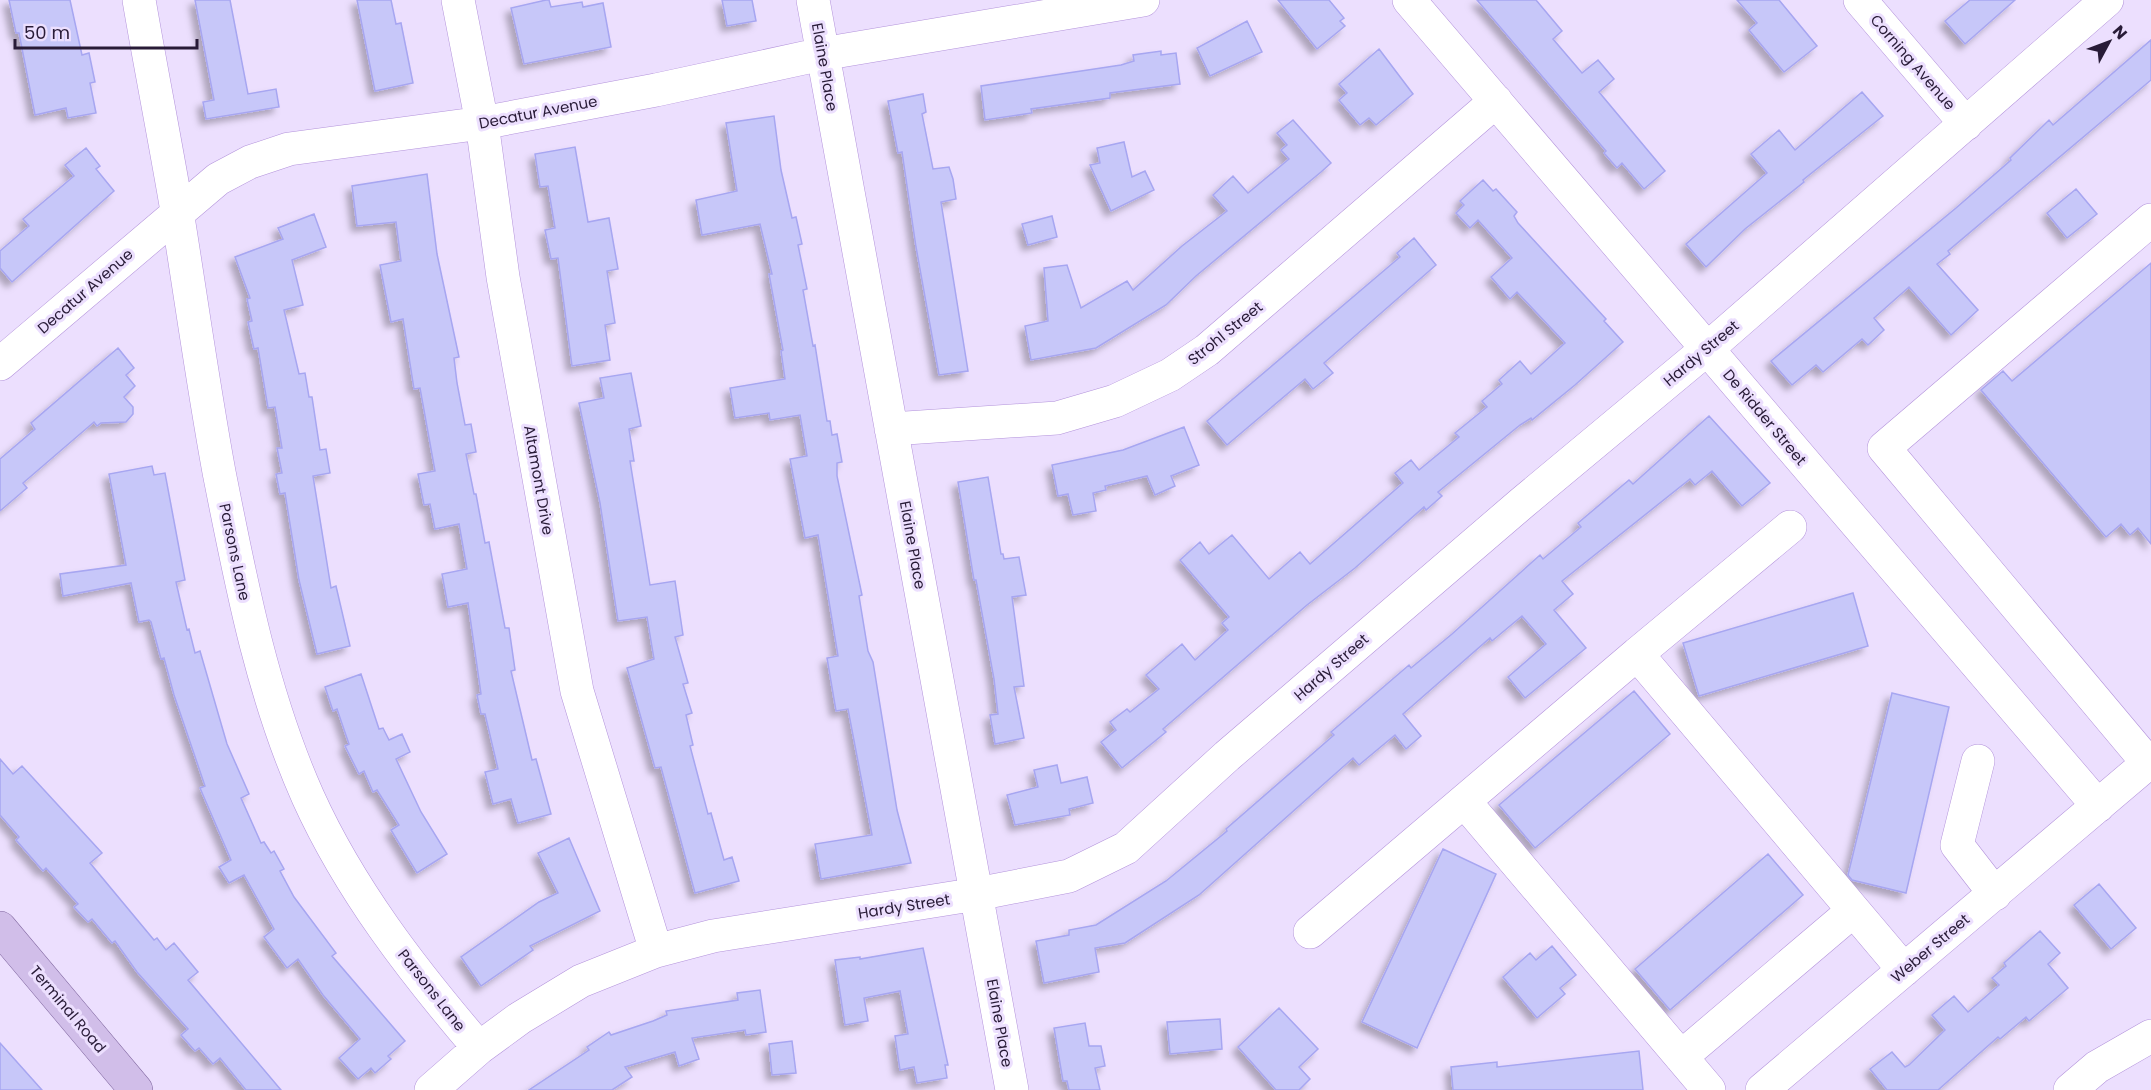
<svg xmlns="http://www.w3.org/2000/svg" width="2151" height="1090" font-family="Poppins,sans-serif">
<defs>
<filter id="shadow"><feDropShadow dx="-5.5" dy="5.5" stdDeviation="3" flood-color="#0004"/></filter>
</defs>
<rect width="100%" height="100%" fill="#ecdffe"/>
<path fill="#c7c7f9" stroke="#a7a6f1" stroke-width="1.5" filter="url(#shadow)" d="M9,0H70L82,55L89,53L95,82L90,83L96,113L68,118L66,108L35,115L19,33H16Z
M195,0H230L248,94L276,89L279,107L206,119L203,102L214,100Z
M357,0H391L396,24L401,23L413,83L375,91Z
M546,0H549L551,7L582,2L583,7L603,3L611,47L524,64L511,8Z
M722,0H752L756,21L727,26Z
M1278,0H1329L1344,18L1340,21L1345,26L1317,49Z
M1477,0H1536L1562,31L1553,39L1582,73L1598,60L1614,79L1599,92L1665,171L1644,189L1622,163L1617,168L1604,153L1606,151Z
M1737,0H1779L1817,46L1784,72L1749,30L1757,23Z
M1970,0H2015L1965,44L1945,21Z
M1247,21L1262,52L1210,76L1197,48Z
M2151,40V80L1948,251L1950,254L1937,264L1978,310L1951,335L1909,287L1874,318L1884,330L1868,345L1862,339L1823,372L1816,365L1792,385L1771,361L1956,208L2011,160L2010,158L2049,120L2053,125Z
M1379,49L1413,94L1376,125L1369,118L1360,125L1339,100L1347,93L1339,84Z
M1161,51V55L1176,53L1180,84L1110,93V98L1031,109L1032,113L985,120L981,86L1121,65L1134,61L1133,55Z
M1862,92L1883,116L1803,180L1804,182L1745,229L1706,267L1686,244L1767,173L1751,154L1779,130L1795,150Z
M923,94L926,112L922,114L933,169L949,167L953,179L956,199L941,202L968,371L939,375L916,247L902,152L898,153L888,101Z
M774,116L781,170L792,218L796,217L802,244L798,245L807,289L803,290L813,346L815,345L827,421H830L832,435L837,434L842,462L837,463V476L862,595L859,596L868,651L873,662L897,810L911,863L821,879L815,844L872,835L848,709L836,711L827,658L838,656L818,535L805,538L790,459L807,456L800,415L770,420L769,413L735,418L730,388L785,379L781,351L783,350L769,274H772L760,224L702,235L696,200L737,191L726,123Z
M1293,120L1331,163L1321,172L1196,276L1166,305L1096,348L1031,360L1025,326L1048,321L1044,268L1067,265L1081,308L1127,281L1133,290L1182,246L1227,211L1213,195L1233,176L1248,193L1289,159L1281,150L1287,145L1277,133Z
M1124,142L1132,177L1145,171L1154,190L1111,211L1090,165L1100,163L1097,148Z
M575,147L588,222L609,218L618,269L607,271L615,323L605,325L610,360L572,366L558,258L551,259L545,230L555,228L548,186L540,187L535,154Z
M86,148L100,166L96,169L114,191L12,282L0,268V251L29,226L23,219L74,176L65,165Z
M427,174L437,254L459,357L454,358L457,383L465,425L471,424L476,452L466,454L474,494H476L485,543L489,542L505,628H509L515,670L511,671L532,760L536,759L551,814L518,823L511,799L493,804L485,772L498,769L485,714H481L477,695L481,694L468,603L448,607L442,574L467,569L459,524L435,529L430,504L424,505L418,474L435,471L420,388L414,389L403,319L391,322L380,265L401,261L396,222L357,226L352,186Z
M1483,180L1493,191L1496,189L1517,212L1514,216L1518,223L1606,319L1604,321L1623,342L1575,385L1532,420L1531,418L1520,425L1438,492L1442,496L1426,510L1424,507L1355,568L1307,605L1163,729L1166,732L1122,768L1101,742L1116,730L1110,722L1127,709L1130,712L1159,689L1146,675L1182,644L1195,660L1228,630L1222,623L1229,617L1180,560L1200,542L1209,554L1232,535L1269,579L1300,552L1310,564L1403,483L1395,473L1411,460L1419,470L1459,437L1455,433L1487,407L1482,401L1502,384L1499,380L1520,361L1531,374L1565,343L1517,292L1510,299L1491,277L1512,258L1478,220L1470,228L1456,213L1464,205L1460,201Z
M2076,189L2097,214L2067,238L2047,213Z
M314,214L326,247L292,260L303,305L284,310L299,374L305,373L309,397H312L320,450L326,449L330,473L313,476L331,588L336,586L350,646L317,654L299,580L285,493L280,494L276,474L282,473L277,448H282L275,407L268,408L258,348L254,349L248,322L252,321L247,299L250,298L235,257L283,239L278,228Z
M1052,216L1057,237L1028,245L1022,224Z
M1414,238L1436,265L1324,363L1333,373L1313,389L1305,379L1227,445L1207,421L1400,257L1397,253Z
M2151,263V544L2138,528L2130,535L2121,524L2106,537L1981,390L2003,371L2012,381Z
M118,348L134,368L126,375L135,386L124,397L133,407V414L126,422L101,423L97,426L94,422L23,483L27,488L0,511V459L35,429L31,423Z
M631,373L641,426L629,429L634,461H630L650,585L675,581L683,635L675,637L688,683L683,684L692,713L686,715L693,745L690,746L708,814L711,813L724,860L732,857L739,881L695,893L661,767L655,768L627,668L654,659L647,617L618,621L600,503L579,403L604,398L600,378Z
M1709,416L1770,483L1742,506L1712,471L1695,485L1690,479L1562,581L1573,594L1554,610L1586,648L1525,698L1508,677L1546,644L1522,616L1492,641L1490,638L1403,714L1421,736L1406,749L1395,735L1359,765L1353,758L1199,895L1125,943L1095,948L1099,972L1044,983L1036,941L1069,935V930L1096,925L1166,881L1227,831L1226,829L1334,735L1331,732L1409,665L1411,668L1452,634L1540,555L1543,559L1581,527L1578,523L1629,480L1633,484Z
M1184,427L1199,465L1171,476L1175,486L1155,495L1147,476L1105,486L1106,490L1093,493L1096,511L1073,515L1068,494L1058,496L1052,465L1123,450Z
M152,466L154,475L165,473L185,580L176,582L187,630L189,629L195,653L200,651L227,744L249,794L241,798L261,843L264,842L271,853L274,851L284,869L280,871L294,897L336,953L332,956L405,1041L388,1056L391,1059L375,1073L371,1068L358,1079L339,1058L360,1039L323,995L298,959L287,968L264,937L274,929L244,875L229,883L219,867L231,860L200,788L205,786L174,695L164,658L161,659L151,622L149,620L139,622L131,583L63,596L60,574L126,565L109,474Z
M988,477L1001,554H1003L1004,559L1019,557L1026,595L1012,597L1024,686L1014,687L1024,738L995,744L990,715L998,714L994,679L976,580H974L958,482Z
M1853,593L1868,646L1699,696L1683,643Z
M361,674L379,729L383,728L389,740L402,734L410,752L396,759L421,812L447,854L417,873L391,830L399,825L377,790L373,792L364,771L359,774L345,746L349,744L337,709L333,711L325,687Z
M1634,691L1670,734L1535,848L1499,805Z
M1892,693L1949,707L1906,893L1852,880L1848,875Z
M0,759L13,774L22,766L102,853L90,863L154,940L157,938L166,950L174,943L198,972L188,980L281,1090H246L220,1058L213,1064L199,1048L195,1051L181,1035L188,1029L137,972L115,941L112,943L92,919L88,922L74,907L78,904L46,868L43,871L16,840L19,837L0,815Z
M1057,765L1061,783L1087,777L1093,803L1069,809L1070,815L1015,825L1007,795L1038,787L1034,770Z
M569,838L600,911L530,946L533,950L481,986L461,957L539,902L558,893L538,853Z
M1443,849L1496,874L1417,1048L1362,1022Z
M1768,854L1803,895L1670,1010L1635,969Z
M2099,884L2136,928L2111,949L2074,905Z
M2040,931L2060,953L2048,964L2068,988L2029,1021L2026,1017L2000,1039L1998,1037L1938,1090H1887L1870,1069L1892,1052L1905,1067L1909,1065L1945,1030L1932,1015L1954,996L1968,1012L1999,985L1992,978L2006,966L2004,963Z
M1552,946L1576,975L1560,988L1565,994L1537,1018L1503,977L1530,953L1536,960Z
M923,948L948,1065H945L947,1078L917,1083L914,1067L900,1070L895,1036L908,1034L900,991L864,998L868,1021L845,1025L835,960L860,957V959Z
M760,990L766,1032L746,1035L745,1030L692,1038L699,1059L679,1066L675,1052L625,1067L632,1077L612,1090H529L589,1050L587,1047L609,1032L611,1035L653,1021L667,1015L666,1011L738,1000L737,993Z
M1279,1008L1318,1049L1299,1067L1310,1079L1299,1090H1276L1238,1047Z
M1220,1019L1222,1049L1170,1054L1167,1022Z
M1085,1023L1089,1046H1101L1105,1066L1095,1068L1100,1090H1069L1067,1081H1063L1054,1028Z
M792,1041L796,1073L772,1075L769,1044Z
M0,1043L42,1090H0Z
M1639,1051L1643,1090H1453L1451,1067L1497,1062V1067Z"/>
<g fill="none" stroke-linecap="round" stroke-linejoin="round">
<g stroke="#b393db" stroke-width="34">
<path id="minor" d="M139,0C151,70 165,140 177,211C191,298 203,385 219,472C241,583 262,694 308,797C350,890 413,971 479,1048
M458,0L482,123L503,277L577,691L656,951
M813,0L1012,1090
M1409,0L2098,806
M1860,0L1966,124
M0,364L218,179L250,162L289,149L482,123L656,90L822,54L1143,0
M891,429L1057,418L1115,401L1170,375L1207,350L1496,101
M1790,527L1637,654L1904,970
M1978,761L1957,845L1995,894
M1464,801L1709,1090
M1310,932L1637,654
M1681,1057L1853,911
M431,1090L479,1048L520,1018L581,981L656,951L713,936L977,894L1069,876L1126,848L1227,756L1522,503L1707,349L2107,0
M1762,1090L2148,763L1884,448L2151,220
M2070,1090L2097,1067L2151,1036"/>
</g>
<g stroke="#8269a1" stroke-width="34">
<path id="major" d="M0,928L136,1090"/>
</g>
<use href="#minor" stroke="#fff" stroke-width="33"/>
<use href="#major" stroke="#d1bee9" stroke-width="33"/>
</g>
<g text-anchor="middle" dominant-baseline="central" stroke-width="6" stroke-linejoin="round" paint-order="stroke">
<g font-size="15" fill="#281b37" stroke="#ecdffe">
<text transform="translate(1913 62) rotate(49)">Corning Avenue</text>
<text transform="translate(825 67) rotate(80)">Elaine Place</text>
<text transform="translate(538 112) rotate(-11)">Decatur Avenue</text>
<text transform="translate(85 291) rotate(-41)">Decatur Avenue</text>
<text transform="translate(1225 333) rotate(-39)">Strohl Street</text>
<text transform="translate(1701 353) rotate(-40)">Hardy Street</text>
<text transform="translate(1765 417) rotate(50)">De Ridder Street</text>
<text transform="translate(539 480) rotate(80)">Altamont Drive</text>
<text transform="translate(913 545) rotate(80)">Elaine Place</text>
<text transform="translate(235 552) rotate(78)">Parsons Lane</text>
<text transform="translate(1331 667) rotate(-41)">Hardy Street</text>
<text transform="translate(904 906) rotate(-9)">Hardy Street</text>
<text transform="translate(1930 948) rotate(-40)">Weber Street</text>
<text transform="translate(432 990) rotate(52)">Parsons Lane</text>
<text transform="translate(68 1009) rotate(50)">Terminal Road</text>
<text transform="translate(1000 1023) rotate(80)">Elaine Place</text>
</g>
</g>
<g transform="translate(2109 42) rotate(49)" stroke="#ecdffe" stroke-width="4.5" paint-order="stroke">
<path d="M0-4.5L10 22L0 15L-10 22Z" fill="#281b37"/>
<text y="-9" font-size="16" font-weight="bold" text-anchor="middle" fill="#281b37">N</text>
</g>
<path d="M15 39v9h182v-9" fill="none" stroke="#281b37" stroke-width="3"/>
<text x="24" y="39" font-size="18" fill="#281b37" stroke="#ecdffe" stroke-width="4.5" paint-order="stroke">50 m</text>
</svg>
